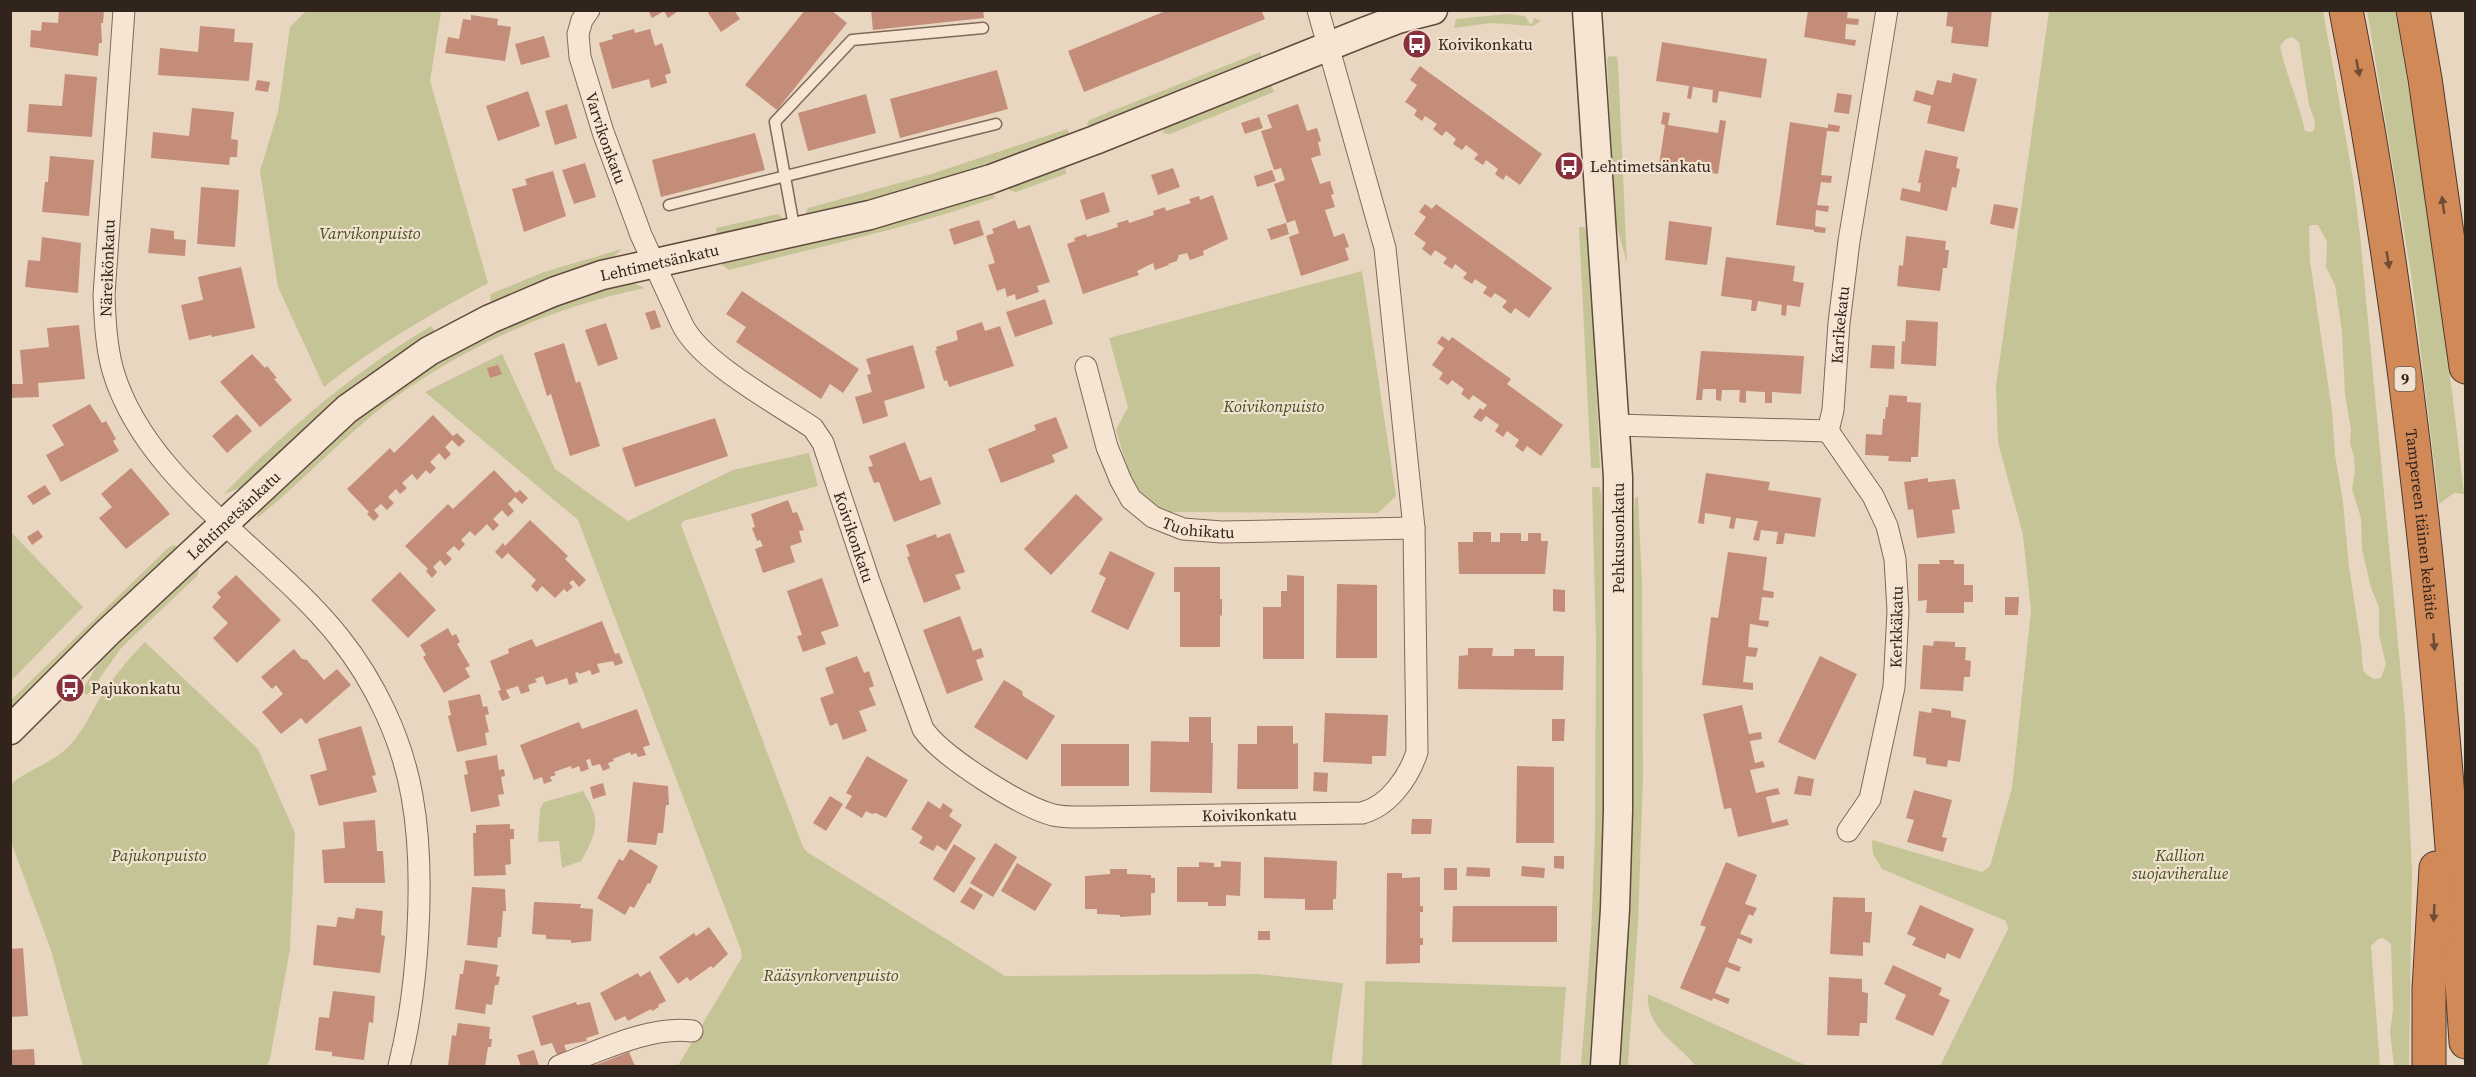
<svg xmlns="http://www.w3.org/2000/svg" width="2476" height="1077" font-family="'Source Serif 4',serif">
<rect width="100%" height="100%" fill="#e9d6c0"/>
<path fill="#c5c496" fill-rule="evenodd" d="M307,10L441,11L430,81L488,283C431,314 375,346 324,387L278,287L260,171L278,112L290,27Z
M2049,11H2323L2353,178L2360,235L2405,718L2412,871L2409,1066H2394L2390,1032L2393,1010L2391,944L2383,938L2378,939L2371,946L2380,1066H1940L2008,929L2006,921L1882,869L1873,854L1872,840L1982,872L1990,866L2012,788L2031,611L2023,535L1998,442L1996,386ZM2292,37L2299,42L2309,105L2315,121L2314,130L2311,132L2305,131C2299,102 2286,75 2280,46L2286,39ZM2311,225H2318L2327,242L2326,267L2335,285L2342,332L2345,395L2351,430L2350,443L2354,457L2355,471L2352,489L2361,518L2362,549L2371,588L2379,607V635L2386,664L2381,678L2374,679L2367,675L2363,670L2361,645L2349,567L2343,502L2335,455L2332,411L2310,261L2309,227Z
M2367,11H2395C2424,171 2446,332 2464,494L2454,493L2439,504L2412,280Z
M1508,14L1525,16L1530,24L1533,23L1534,18L1541,21L1533,26L1492,23L1454,28L1456,19Z
M1260,52L1263,59L1090,128L1087,124L1089,120Z
M1609,56L1617,57L1618,64L1627,263L1615,220L1607,59Z
M1271,84L1274,92L1170,134L1163,133L1164,128Z
M1067,129L1070,135C987,167 901,193 814,215L806,213L808,208L928,175Z
M1065,166L1066,174L1016,192L1009,190V187Z
M994,193L995,198C907,228 818,247 729,270L722,265V262Z
M778,214L782,217V222L717,236L716,228Z
M1579,227H1585L1590,251L1600,468H1591Z
M622,249L611,259L493,302L490,300L491,294L544,272Z
M1362,271L1396,496L1378,513L1165,512L1133,487L1116,430L1128,407L1109,338Z
M622,284H635L645,288C556,306 467,345 393,399C344,435 304,481 256,519L260,509C302,469 343,428 389,393C434,360 485,335 537,314C565,302 592,290 622,284Z
M431,326L436,332L350,390L243,487L224,494C286,430 355,371 431,326Z
M502,354L555,469L628,521L733,470L809,453L818,486L683,521L681,525L803,847L807,852L1005,976L1257,974L1343,983L1331,1066H678L742,957L741,950L578,520L425,392Z
M1592,487H1599L1601,492C1613,684 1604,875 1592,1066H1581L1591,937L1595,832L1596,639Z
M1638,497L1642,583L1643,777L1638,923L1628,1066H1617L1632,777L1631,569L1635,498Z
M11,532L83,607L11,681Z
M174,545L178,547L11,712V700L168,548Z
M197,567L199,571L197,576L122,647L90,692L87,695L82,691L103,655Z
M145,642L258,749L295,833L290,949L270,1059L266,1066H83L51,950L11,842V784C28,770 50,763 65,750C83,734 91,711 104,692C116,674 130,657 145,642Z
M583,791C602,821 597,832 581,861L562,868L559,841L538,842L540,809L544,802Z
M1365,981L1566,987L1560,1066H1362Z
M1648,994L1807,1066H1696C1678,1044 1645,1027 1648,994Z"/>
<path fill="#c48d7a" d="M59,10H104L103,23H101L102,43H99L98,56L30,47L31,30L41,31L42,22L58,23Z
M648,10H680L668,18L664,11L652,18Z
M711,10H734L740,19L721,32L708,13Z
M805,10H831L847,23L777,110L745,85Z
M871,10H983L984,18L873,30Z
M1168,10H1261L1265,19L1084,92L1068,51Z
M1808,10H1848L1847,18L1859,19L1858,25L1846,24L1845,39L1856,40L1855,46L1804,37Z
M1948,10H1992L1988,47L1951,43L1953,27L1946,26Z
M471,15L498,19L497,25L511,27L505,61L445,53L448,37L459,39L463,19L471,20Z
M200,26L235,29L234,42L253,43L249,81L158,75L160,48L198,52Z
M634,29L635,33L650,29L655,46L662,43L671,73L665,75L667,83L651,88L649,79L612,89L599,43L613,39L612,35Z
M544,36L550,57L521,65L515,44Z
M1662,42L1767,59L1761,98L1719,91L1717,103L1712,102L1713,90L1693,87L1691,99L1687,98L1689,86L1656,81Z
M1420,66L1542,154L1520,185L1506,175L1503,180L1495,174L1498,169L1486,160L1483,165L1474,159L1478,154L1466,145L1462,150L1453,144L1456,139L1446,131L1442,136L1433,129L1437,124L1425,116L1422,121L1414,115L1417,110L1405,102L1417,85L1410,80Z
M997,70L1008,109L900,138L890,99Z
M1953,73L1977,79L1964,132L1927,123L1931,106L1913,101L1916,90L1933,95L1937,80L1951,83Z
M65,74L97,77L92,137L27,132L29,104L62,106Z
M257,80L270,82L268,92L255,90Z
M528,91L540,126L498,141L486,106Z
M1837,93L1852,95L1849,114L1834,112Z
M866,94L876,133L808,151L798,113Z
M567,104L577,138L555,145L545,111Z
M1298,104L1307,131L1317,128L1321,141L1318,142L1321,155L1311,158L1320,184L1330,181L1334,194L1331,195L1335,207L1325,210L1334,237L1344,233L1349,247L1345,248L1349,260L1301,276L1289,237L1299,233L1295,220L1287,223L1274,184L1285,180L1281,168L1274,170L1261,131L1272,128L1267,115Z
M192,108L234,112L231,139L238,140L237,157H230L229,165L151,158L153,132L189,136Z
M1663,112L1670,113L1668,125L1718,133L1720,120L1726,121L1718,174L1659,165L1665,125L1661,124Z
M1259,117L1263,128L1245,134L1241,123Z
M1790,122L1828,128V124L1840,126L1839,132L1827,131L1821,175L1832,176L1831,183L1821,182L1817,205L1829,206L1828,212L1816,210L1815,226L1826,228L1825,233L1814,232V230L1776,225Z
M755,133L765,170L661,197L652,160Z
M1925,150L1958,157L1956,168L1960,169L1956,188L1952,187L1947,211L1900,200L1902,188L1920,192L1921,183H1918Z
M50,156L94,160L89,216L42,212L45,182H48Z
M585,163L596,197L574,204L562,170Z
M1173,168L1180,187L1158,195L1151,175Z
M1272,170L1276,181L1257,187L1254,176Z
M553,171L566,216L524,232L512,189L527,185L525,179Z
M201,187L239,190L235,247L197,244Z
M1104,192L1110,212L1086,220L1080,200Z
M1213,195L1228,239L1203,251L1204,255L1190,260L1187,253L1179,255L1177,261L1168,264L1169,265L1155,270L1153,263L1137,271L1139,275L1083,294L1067,244L1075,241L1074,238L1086,234L1087,237L1118,227L1117,223L1128,220L1129,223L1154,215L1153,211L1165,207L1166,211L1191,203L1189,199L1199,196L1200,200Z
M1425,204L1432,209L1436,204L1552,288L1529,318L1515,308L1511,314L1502,307L1507,301L1495,293L1491,298L1483,293L1487,287L1475,279L1472,284L1463,278L1467,273L1455,264L1452,269L1443,263L1447,258L1435,250L1431,256L1422,249L1426,243L1414,234L1426,217L1419,212Z
M1994,204L2018,208L2014,229L1990,224Z
M979,220L984,235L954,245L949,229Z
M1015,220L1018,229L1030,225L1050,282L1037,286L1039,292L1016,300L1015,294L1007,297L1005,288L997,291L988,265L995,263L986,236L994,233L992,229Z
M1669,221L1712,227L1707,265L1665,260Z
M1286,223L1289,234L1271,240L1267,229Z
M151,228L174,231V239L186,240L185,256L148,253Z
M1906,236L1946,241L1945,250H1949L1947,268H1943L1940,291L1897,286L1899,265L1903,266Z
M42,237L81,243L78,293L25,287L28,260L40,261Z
M1726,257L1795,266L1793,281L1804,283L1800,307L1787,305L1786,316L1781,315L1782,305L1758,301L1756,311H1751L1752,300L1721,296Z
M241,267L255,328L212,337L211,335L189,340L181,305L203,300L198,277Z
M742,291L859,369L843,393L830,384L821,399L736,342L746,327L726,314Z
M1045,299L1053,324L1015,337L1006,312Z
M655,310L661,327L651,330L645,313Z
M1906,320L1938,322L1936,366L1901,364L1902,341L1905,342Z
M982,322L985,331L1000,326L1014,366L949,387L947,380L944,381L935,351L937,350L936,347L958,340L956,331Z
M606,323L618,359L598,366L585,330Z
M79,325L85,379L38,383L39,397L10,398V384H23L20,350L49,347L47,328Z
M1442,336L1449,341L1452,337L1511,379L1507,384L1563,425L1541,456L1527,446L1523,452L1515,446L1519,440L1507,431L1503,437L1495,431L1499,425L1486,416L1481,422L1473,417L1480,408L1483,410L1487,405L1473,395L1469,400L1461,394L1464,389L1452,380L1448,385L1439,379L1443,373L1432,365L1444,348L1437,343Z
M564,343L576,383L580,381L600,446L570,456L551,394L547,396L534,353Z
M913,345L925,388L884,401L888,416L863,424L855,397L872,392L867,375L871,374L866,359Z
M1872,345L1895,346L1894,369L1870,368Z
M1701,351L1804,356L1801,394L1772,392V403H1765V392L1746,391V403L1739,402L1740,390H1722L1721,401L1716,400V389H1703L1702,400H1696Z
M252,354L265,368L267,366L277,378L274,379L292,400L260,427L220,382Z
M498,365L502,374L490,378L487,368Z
M1889,395L1907,396V402L1921,403L1918,457H1911V462L1888,461L1889,456L1865,455L1866,434L1882,435L1883,419H1885L1886,407H1888Z
M90,404L102,423L106,421L116,439L113,441L119,451L61,482L46,455L64,445L52,425Z
M237,414L252,431L227,453L212,436Z
M433,415L453,436L457,433L465,441L459,447L452,440L445,447L451,454L445,460L439,453L430,462L436,468L430,474L426,470L417,480L412,474L402,483L407,488L400,494L396,489L388,497L394,503L387,510L381,504L374,510L379,516L374,521L367,514L369,512L347,489L390,448L394,453Z
M1056,417L1068,448L1052,455L1055,462L1001,483L988,449L1036,430L1034,425Z
M715,418L728,456L635,487L622,448Z
M905,442L920,481L931,477L941,504L894,522L879,482L874,483L868,467L873,466L869,456Z
M131,468L170,514L126,549L99,518L112,507L101,494Z
M494,470L516,493L520,490L528,498L522,504L515,497L508,504L514,511L508,517L502,510L493,519L499,525L493,531L487,524L475,536L470,531L461,540L465,544L459,551L454,546L446,553L452,559L445,566L440,560L433,567L437,572L432,578L426,571L428,569L405,546L448,504L453,509Z
M1706,473L1770,482L1768,490L1821,498L1815,537L1785,533L1783,544H1776L1778,532L1761,530L1759,541L1753,540L1758,521L1736,518L1734,529L1729,528L1731,517L1705,513L1704,524L1698,523Z
M1928,478V482L1955,479L1960,509L1952,510L1955,533L1917,538L1913,509L1908,510L1904,482Z
M45,485L51,494L33,505L27,496Z
M1076,494L1103,519L1051,575L1024,549Z
M788,500L793,513L797,512L804,530L799,531L802,542L790,546L795,562L763,573L755,549L763,546L760,540L757,541L752,528L755,527L751,514Z
M530,520L568,556L565,559L586,580L579,587L573,580L569,583L573,587L567,592L564,589L555,598L542,586L537,592L531,586L536,580L508,553L502,559L495,552L503,543L505,546Z
M38,530L43,537L32,545L27,537Z
M1473,532H1491V542H1500V533H1521V541H1528V533H1541V541H1548L1545,574H1459L1458,542H1473Z
M950,533L965,572L955,575L961,589L924,603L907,557L910,556L906,545L936,534L937,538Z
M1110,551L1155,573L1128,630L1091,612L1106,578L1099,574Z
M1728,552L1767,557L1763,590L1774,592L1773,598L1762,597L1759,620L1769,621L1768,627L1750,624L1748,647L1758,648L1756,657L1746,656L1743,682L1753,683V690L1702,685L1711,617L1718,618Z
M1939,560H1954V564H1964V585H1973V602H1964V613H1926L1927,600L1918,601V564H1940Z
M1174,567H1220V599H1222V616L1220,615V647H1180V592H1174Z
M400,572L436,610L408,638L371,600Z
M236,575L281,620L237,663L213,638L228,623L212,607L221,597L217,593Z
M1287,575L1304,576V659H1263V607H1281V591H1287Z
M822,578L839,626L821,632L826,644L803,652L797,636L802,635L787,591Z
M1337,584L1377,585V658H1336Z
M1553,589L1565,590V612L1553,611Z
M2005,597H2019L2018,615H2005Z
M960,616L973,651L981,648L984,657L976,660L983,680L947,694L923,630Z
M602,621L615,654L619,653L623,663L615,666L613,661L597,664L600,672L592,675L590,670L579,674L578,672L575,673L578,682L569,685L567,678L546,685L543,676L535,679L537,682L528,685L530,691L521,694L518,686L506,690L510,698L502,701L498,691L501,690L490,661L509,653L508,649L532,639L536,647Z
M448,628L452,636L456,634L460,642L457,644L470,666L465,668L470,677L444,693L423,657L426,655L420,645Z
M1934,641L1955,642V647H1966L1965,660L1971,661L1970,677H1964L1963,691L1920,689L1923,645L1933,646Z
M1468,648H1493L1492,656H1514V649H1535V656H1564L1563,690L1458,689L1459,656L1468,655Z
M294,649L302,659L307,660L324,680L337,669L351,685L306,724L301,718L281,734L262,712L283,694L276,685L272,689L261,677Z
M857,656L864,673L869,671L874,686L869,688L876,705L859,711L867,731L843,740L837,723L830,726L820,698L834,693L825,668Z
M1820,656L1857,674L1815,760L1778,742Z
M1004,680L1022,691L1023,696L1055,716L1027,760L974,727Z
M480,694L483,707L487,706L489,714L485,715L489,732L485,733L487,745L457,752L448,716L451,715L448,701Z
M1742,705L1749,734L1761,732L1762,739L1750,741L1755,763L1763,761L1765,767L1750,770L1756,793L1778,788L1780,794L1766,797L1772,823L1787,819L1789,825L1738,837L1731,808L1724,809L1703,714Z
M1932,708L1951,711V717L1966,720L1960,762L1948,760L1947,767L1926,764V758L1913,756L1919,711L1931,713Z
M637,709L650,745L643,747L646,755L638,757L636,753L631,755L630,752L613,759L614,761L608,763L610,768L603,771L600,764L592,766L590,759L586,760L589,769L581,772L579,766L572,769L571,766L554,772L556,775L550,777L552,781L544,784L542,777L534,780L520,745L579,722L582,729Z
M1325,713L1388,715L1386,756H1372V764L1323,762Z
M1189,717H1211V743H1213L1212,793L1150,792L1151,741L1189,742Z
M1552,719H1565L1564,741H1552Z
M361,726L376,775L372,776L377,792L319,806L310,775L327,770L318,739Z
M1257,726H1293V744L1298,743V789H1237L1238,744H1257Z
M1061,744H1129V786H1061Z
M497,755L499,770L504,769L505,776L501,777L504,794L498,795L500,806L471,812L464,775L468,774L465,761Z
M867,756L908,780L886,818L876,813L872,814L866,811L862,818L845,808L852,796L846,793Z
M1517,766L1554,767V843H1516Z
M1314,772L1328,773L1327,792L1313,791Z
M1798,776L1814,779L1811,796L1794,794Z
M633,782L668,786L669,805H666L663,833H658L656,845L627,842Z
M603,783L606,795L593,799L590,787Z
M1914,790L1952,800L1942,837L1947,838L1943,852L1907,842L1914,820L1906,818Z
M830,796L843,804L826,831L813,823Z
M928,801L940,809L943,803L953,810L949,816L962,825L946,851L937,845L933,851L919,843L923,837L911,829Z
M1412,819H1432L1431,834H1411Z
M375,820L377,851H383L385,883H324L322,850L345,848L343,822Z
M510,824V829H514V839H510L511,864L505,865L506,875L474,876L473,833H476V825Z
M995,843L1017,857L993,897L970,883Z
M954,844L976,858L954,893L933,879Z
M630,849L658,866L650,884L648,883L634,908L630,906L625,915L597,898L619,859L623,861Z
M1554,856H1564V869L1554,868Z
M1264,857L1337,861L1336,899H1333V910H1305V899L1264,898Z
M1221,861L1241,862L1240,896L1226,895V906H1208V902H1177V867H1199V862L1214,863V867H1221Z
M1726,862L1757,875L1745,904L1757,908L1753,916L1749,914L1740,934L1753,939L1751,944L1738,938L1728,962L1741,967L1739,972L1726,967L1715,993L1730,999L1728,1004L1713,998L1712,1001L1680,988L1706,927L1700,925Z
M1017,863L1052,884L1035,911L1001,891Z
M1522,866L1545,868L1544,878L1521,876Z
M1467,867L1490,868V877L1466,876Z
M1444,868H1457V890H1444Z
M1110,869H1127V874L1151,875V878H1155V893H1151V915L1120,917V915L1097,914V909H1085V876L1110,874Z
M1387,873H1402V878L1420,877V906H1423V912H1420V938H1423V945H1420V963L1386,964Z
M472,887L505,889L506,911H503L501,937H498L497,948L467,945Z
M970,887L983,895L974,910L960,902Z
M1833,897L1865,898V912H1872L1870,943L1863,942V956L1830,954Z
M534,902L581,904L580,908L593,909L591,941L571,943V940L546,939V935L532,934Z
M1920,905L1974,929L1960,959L1947,953L1945,959L1912,945L1916,938L1907,934Z
M1453,906H1557V942H1452Z
M356,908L383,911L381,935L385,936L380,973L313,965L317,925L336,927L338,917L354,919Z
M709,927L728,954L713,968L711,966L690,981L687,977L678,984L659,957L694,933L696,936Z
M1258,931H1270V940H1258Z
M23,948L28,1016L10,1017V949Z
M465,960L498,965L496,976L500,977L498,985H495L492,1005L486,1004L485,1014L455,1009L460,974H463Z
M1893,965L1942,988L1939,995L1950,1000L1933,1036L1895,1019L1906,995L1884,984Z
M650,971L666,1001L658,1005L659,1007L652,1011L651,1009L628,1021L625,1016L615,1021L600,993L638,973L640,977Z
M1829,977L1862,979V992L1868,993L1867,1023H1860L1859,1036L1827,1035Z
M333,991L375,996L373,1023L369,1022L364,1060L332,1056V1052L315,1050L319,1017L329,1018Z
M576,1002L577,1005L590,1002L599,1034L586,1038L587,1041L564,1045L567,1052L557,1055L552,1043L541,1046L532,1016Z
M458,1023L490,1027L489,1039H492L491,1047H488L485,1066H448L452,1035L456,1036Z
M34,1049L35,1066H10V1050Z
M534,1050L539,1066H521L517,1055Z
M629,1052L635,1066H593Z"/>
<g fill="none" stroke-linecap="round" stroke-linejoin="round">
<g stroke="#80685a" stroke-width="13">
<path id="lane" d="M669,205L996,124
M795,232L775,122L852,40L983,28"/>
</g>
<g stroke="#80685a" stroke-width="23">
<g id="street">
<path d="M124,10L104,295C105,320 106,346 113,371C146,482 270,550 339,637C375,682 402,739 412,796C426,873 418,991 399,1066"/>
<path id="s1" d="M589,10L582,20L578,34L580,57L603,132L641,235L682,324C700,362 776,403 813,428L823,443L869,581L923,729C941,756 1020,806 1053,815C1066,818 1081,817 1094,817L1362,813C1389,806 1409,777 1417,752L1414,528L1385,248L1318,10"/>
<path id="s2" d="M1086,367L1107,447L1121,481L1131,499L1153,517L1183,529L1222,532L1414,528"/>
<path id="s3" d="M1615,425L1828,431L1833,410L1839,323L1849,241L1887,10"/>
<path d="M1828,431L1873,496L1887,526L1895,559L1898,611L1894,687L1870,799L1848,831"/>
<path d="M559,1066C597,1052 651,1025 692,1031"/>
</g>
</g>
<g stroke="#624a3d" stroke-width="31">
<g id="secondary">
<path d="M1587,10L1618,477V811L1615,909L1605,1066"/>
<path id="s4" d="M10,730L107,633L347,409L429,351L490,319L553,292L602,275L870,215L991,179L1095,140L1364,32L1398,19L1433,10"/>
</g>
</g>
<g stroke="#4e382e" stroke-width="35">
<g id="highway">
<path id="s5" d="M2346,10C2413,350 2443,697 2466,1042"/>
<path d="M2413,10L2425,79L2466,367"/>
<path d="M2429,1066V989L2436,868"/>
</g>
</g>
<use href="#lane" stroke="#f5e5d2" stroke-width="10"/>
<use href="#street" stroke="#f5e5d2" stroke-width="21"/>
<use href="#secondary" stroke="#f5e5d2" stroke-width="28"/>
<use href="#highway" stroke="#d28958" stroke-width="33"/>
</g>
<defs><path id="oneway-solid" d="M-6-.8H1V-3.2L6.5 0L1 3.2V.8H-6Z" transform="scale(1.5)"/></defs>
<g fill="#714c35">
<use href="#oneway-solid" transform="translate(2358 68) rotate(79)"/>
<use href="#oneway-solid" transform="translate(2443 205) rotate(-98)"/>
<use href="#oneway-solid" transform="translate(2388 260) rotate(81)"/>
<use href="#oneway-solid" transform="translate(2434 642) rotate(85)"/>
<use href="#oneway-solid" transform="translate(2434 913) rotate(93)"/>
</g>
<defs>
<g id="bus-disc" transform="scale(1.5)"><circle r="9.5" fill="#89303e" stroke="#f1e2cf"/><path d="M-5-6H5V4H4V6H2V4H-2V6H-4V4H-5ZM-3.5-4V0h7V-4ZM-3.5 1.2v1.5H-2V1.2ZM2 1.2v1.5H3.5V1.2Z" fill="#fff"/></g>
</defs>
<g fill-rule="evenodd">
<use href="#bus-disc" x="1417" y="44"/>
<use href="#bus-disc" x="1569" y="166"/>
<use href="#bus-disc" x="70" y="688"/>
</g>
<g text-anchor="middle" dominant-baseline="central" stroke-width="4.5" stroke-linejoin="round" paint-order="stroke">
<rect fill="#f1e2cf" stroke="#6b5d52" stroke-width="1.5" x="2394.5" y="367" width="21" height="24" rx="4.5"/>
<g font-size="15" font-weight="bold" fill="#31241d">
<text x="2405" y="379">9</text>
</g>
<g font-size="16" fill="#31241d" stroke="#f1e2cf" text-anchor="start">
<text x="1438" y="44">Koivikonkatu</text>
<text x="1590" y="166">Lehtimetsänkatu</text>
<text x="91" y="688">Pajukonkatu</text>
</g>
<g font-size="16" fill="#31241d" stroke="#f1e2cf">
<text stroke="none"><textPath href="#s1" startOffset="135">Varvikonkatu</textPath></text>
<text stroke="none"><textPath href="#s4" startOffset="814">Lehtimetsänkatu</textPath></text>
<text transform="translate(107 268) rotate(-88)">Näreikönkatu</text>
<text stroke="none"><textPath href="#s3" startOffset="320">Karikekatu</textPath></text>
<text stroke="none"><textPath href="#s4" startOffset="310">Lehtimetsänkatu</textPath></text>
<text stroke="none"><textPath href="#s5" startOffset="520">Tampereen itäinen kehätie</textPath></text>
<text stroke="none"><textPath href="#s2" startOffset="216">Tuohikatu</textPath></text>
<text stroke="none"><textPath href="#s1" startOffset="622">Koivikonkatu</textPath></text>
<text transform="translate(1618 538) rotate(-90)">Pehkusuonkatu</text>
<text transform="translate(1896 627) rotate(-89)">Kerkkäkatu</text>
<text stroke="none"><textPath href="#s1" startOffset="1180">Koivikonkatu</textPath></text>
</g>
<g font-size="16" font-style="italic" fill="#484c25" stroke="#f1e2cf">
<text x="370" y="233">Varvikonpuisto</text>
<text x="1274" y="406">Koivikonpuisto</text>
<text x="159" y="855">Pajukonpuisto</text>
<text x="2180" y="855">Kallion<tspan x="2180" dy="18">suojaviheralue</tspan></text>
<text x="831" y="975">Rääsynkorvenpuisto</text>
</g>
</g>
<rect width="2476" height="1077" fill="none" stroke="#31241d" stroke-width="24"/>
</svg>
